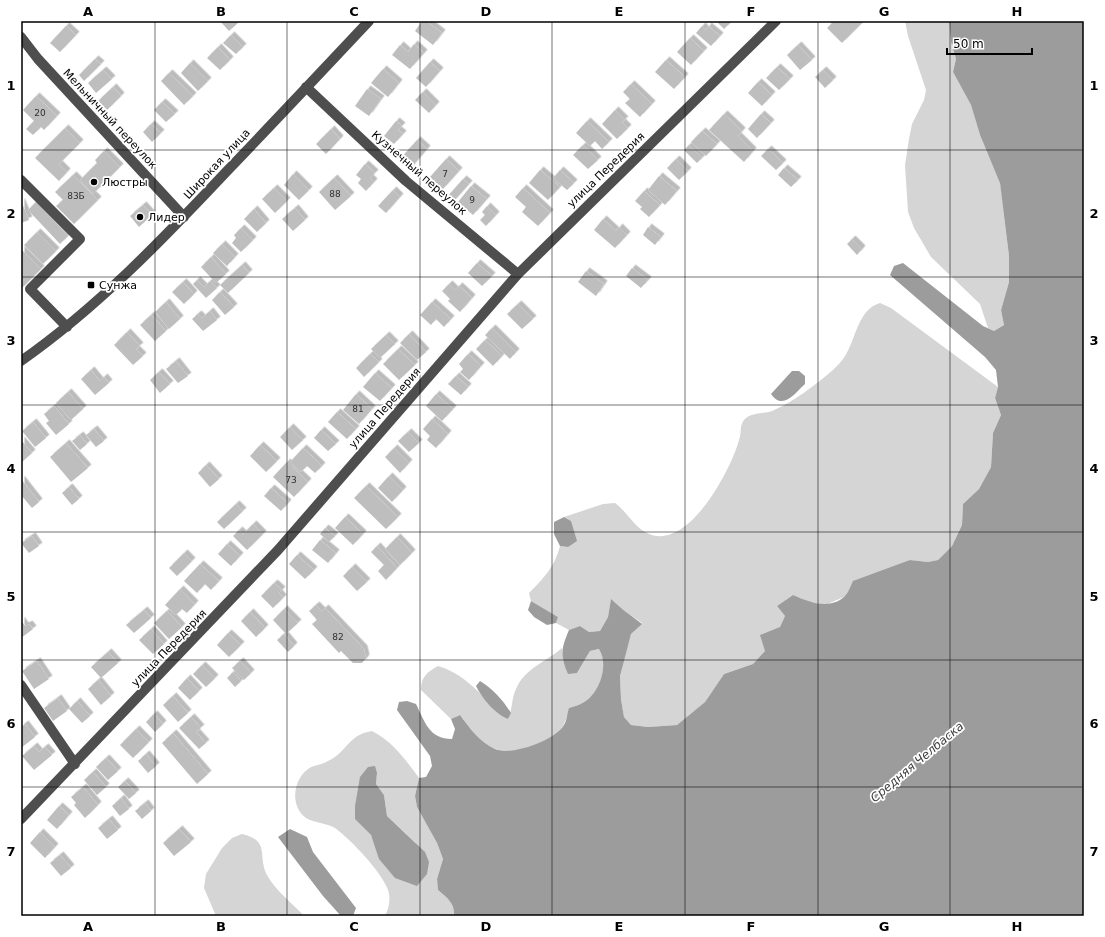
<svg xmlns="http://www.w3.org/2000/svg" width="1105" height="937" font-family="'DejaVu Sans',sans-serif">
<defs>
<filter id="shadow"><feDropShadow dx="3.5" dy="-3.5" stdDeviation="0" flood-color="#0004"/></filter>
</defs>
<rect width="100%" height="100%" fill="#fff"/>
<path fill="#d5d5d5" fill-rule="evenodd" d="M905,21H949L951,42L956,59L953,72L971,105L980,135L1000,182L1009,256V282L1001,310L1004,325L994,331L988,328L980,304L931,257L914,228L908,212L905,165L909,139L912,124L924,100L926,90L908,36Z
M880,303L891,308L998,387L995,398L1001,415L993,433L991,467L979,489L963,504L962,525L952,546L938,560L928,562L910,560L844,597L825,605L807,601L793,595L777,606L785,616L780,627L765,651L753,664L724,674L705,702L677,725L648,727L631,725L624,717L621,699L620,676L625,653L631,634L642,623C631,615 621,609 611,600L608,617L600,631L589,632L580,626L569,630L556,623L558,617L531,601L529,593C544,578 555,566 560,546L568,547L571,521L564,517L603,504L615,503C626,511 633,525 645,532C686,556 731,470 739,440C742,432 739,427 744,420C750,412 764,414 772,411C795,401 814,386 833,370C837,366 842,361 845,356C856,339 858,309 880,303Z
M562,648L563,661L577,673L590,651L600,649C608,665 601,693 584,702C580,705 574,706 569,708C568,713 566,721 563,726C552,742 515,756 496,749C480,744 470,727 460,715L451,719L421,690C421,677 427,672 438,666C459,672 473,686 489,702C494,709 499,716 508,719C513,709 511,699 516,689C525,668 546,662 562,648Z
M372,731C393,742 405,759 419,778L415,796L417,807L437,843L443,859L437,879L438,890C447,898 455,903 454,916H385C389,908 391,899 388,890C381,871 351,840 335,828C326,823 315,823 306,818C289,806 293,777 311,767C317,765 323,764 328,761C348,752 347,735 372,731ZM377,773L376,784L384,795L387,816L416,843L375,845L371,835L356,819Z
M242,834C271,841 257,856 267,875C275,890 292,903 304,916H216L204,888L206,874L222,848L232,838Z"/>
<path fill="#9c9c9c" d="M949,21H1084V916H454C455,903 447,898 438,890L437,879L443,859L437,843L417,807L415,796L419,778L426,777L432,766L430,756L397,710L399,702L407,701L416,704C425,722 429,739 452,739L455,729L451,719L460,715C470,728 479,742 495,749C512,756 554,741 564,725C567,721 567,713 569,708C574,706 580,705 584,702C600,693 609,664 599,649L590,651L577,673L568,674C560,655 561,649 569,630L580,626L589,632L600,631L608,617L611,599C621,609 631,615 642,624L631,634L620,676L621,699L624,717L631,725L648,727L677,725L705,702L724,674L753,664L765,651L760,635L780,627L785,616L777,606L793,595C809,602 829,610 844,597C848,594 851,585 853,581L910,560L928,562L938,560L952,546L962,525L963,504L979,489L991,467L993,433L1001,415L995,398L998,387L996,370L985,357L890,275L894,266L903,263L983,326L994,331L1004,325L1001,310L1009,282V256L1000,183L980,135L971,105L953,72L956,59L951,42Z
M792,371H799L805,376V384C795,393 783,411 771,394Z
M564,517L571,521L577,541L568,547L560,546L554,534V522Z
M531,601L558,617L556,623L547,625L534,617L528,610Z
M480,681C493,689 503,700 511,713L508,719C495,714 482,698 476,686Z
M375,766L377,773L376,784L384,795L387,816L425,852L429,862L427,874L417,886L395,878L379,859L371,835L355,819V806L360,777L368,767Z
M290,829L307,837L313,852L356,908L353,916H341L323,896L278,837Z"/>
<path fill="#bebebe" filter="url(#shadow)" d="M220,21H240L229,31Z
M422,21H426L442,33L433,45L415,31Z
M716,21H729L731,22L724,29Z
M829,21H864L842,43L827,28L832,23Z
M66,26L76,35L60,52L50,43Z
M702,26L706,30L708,26L720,36L711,46L696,33Z
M231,35L243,47L236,54L223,43Z
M690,38L704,51L691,65L677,52Z
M414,44L424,53L410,69L392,55L400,45L408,52Z
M798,45L812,60L800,70L787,55Z
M218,47L230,60L220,70L207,58Z
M95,59L101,64L84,81L79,75Z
M666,60L685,77L674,89L655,72Z
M430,62L440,71L426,87L416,78Z
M190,63L208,81L198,91L181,73Z
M777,67L790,79L779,90L766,78Z
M383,69L399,83L388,97L371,83Z
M103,70L112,79L96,93L88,83Z
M823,70L833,80L825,88L815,77Z
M169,73L193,96L184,105L161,81Z
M758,82L772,95L762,106L748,93Z
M631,84L652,104L640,117L625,103L630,99L623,92Z
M113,87L121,96L107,110L98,101Z
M367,89L381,99L369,116L355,106Z
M423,92L436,105L429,113L415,100Z
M36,96L57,116L44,130L41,127L33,135L26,129L34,121L23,110Z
M162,102L175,114L166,122L154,110Z
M615,110L625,120L622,122L628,128L617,139L602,124Z
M724,114L742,131L738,136L753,151L744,162L709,130Z
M761,114L771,123L757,138L748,129Z
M396,121L402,126L398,130L403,134L394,144L384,136Z
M587,121L609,142L602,149L595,141L590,146L576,133Z
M151,124L161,133L152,142L143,132Z
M65,128L80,143L59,164L67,172L59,181L35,158Z
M331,129L340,139L326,154L316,144Z
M702,131L717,144L706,156L691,142Z
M417,140L427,149L410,169L400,159Z
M583,145L598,160L588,169L573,155Z
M689,145L702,158L697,163L684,150Z
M768,149L783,163L776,170L761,156Z
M104,151L120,167L93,194L80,180L97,163L95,160Z
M446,159L459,171L443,189L430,177Z
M676,159L688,171L679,180L667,168Z
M365,164L375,173L370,178L374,182L366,191L358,183L361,179L356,175Z
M784,168L798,180L791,187L778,175Z
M540,170L560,187L548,200L529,183Z
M560,170L574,183L567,190L553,178Z
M293,174L309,190L299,200L284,185Z
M73,175L98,200L74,224L56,206L63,200L55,192Z
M659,176L677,191L665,205L648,190Z
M334,178L351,196L335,210L319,192Z
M463,179L469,184L453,202L447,197Z
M471,186L487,199L473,215L458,202Z
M274,188L287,201L275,213L262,199Z
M523,188L550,213L538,226L522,212L526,207L515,197Z
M393,190L400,197L386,213L378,206Z
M644,191L660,205L649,217L640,209L642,207L635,201Z
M21,201L29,220L21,223Z
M36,202L68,236L60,244L28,210Z
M143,205L152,215L139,227L130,216Z
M487,206L496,215L486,226L480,220L485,215L482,212Z
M295,208L305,220L293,231L282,219Z
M254,209L266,223L257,232L244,219Z
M603,219L616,231L619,227L627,235L615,248L594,230Z
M648,227L661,237L655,245L643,235Z
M241,228L253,240L241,252L232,243L236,238L234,235Z
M37,232L56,251L43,264L24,245Z
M852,239L862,249L857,255L847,244Z
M222,244L235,257L227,266L213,253Z
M21,249L41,269L21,289Z
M211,257L226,274L216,283L201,267Z
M477,263L492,276L482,286L468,273Z
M242,265L249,273L228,293L220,285Z
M632,268L648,280L641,288L626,276Z
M586,271L604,284L596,296L578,282Z
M197,280L204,287L210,281L217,288L206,298L193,284Z
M183,282L194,294L184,304L172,292Z
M449,284L455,290L459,286L472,298L460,312L448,301L450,299L442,291Z
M220,292L234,307L225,315L212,300Z
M166,302L180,319L169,329L155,312Z
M432,302L451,319L444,327L436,319L431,325L420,315Z
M518,304L533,319L522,329L507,314Z
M210,311L217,320L203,331L192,319L198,314L202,318Z
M151,315L166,331L155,341L140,325Z
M492,328L516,352L510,359L485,335Z
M127,332L140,346L136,349L143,356L133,365L114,345Z
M409,334L426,352L417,360L400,343Z
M386,335L395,344L380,358L371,349Z
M485,340L502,356L493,366L476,349Z
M398,349L415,365L399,380L383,364Z
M370,354L379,362L364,377L356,368Z
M468,354L481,366L469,380L460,372L463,369L459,364Z
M176,361L188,376L178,383L166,369Z
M91,370L100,381L104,377L109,383L95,395L81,379Z
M159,372L170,384L160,393L150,380Z
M375,373L392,388L380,401L363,387Z
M456,376L468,387L461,395L448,384Z
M68,392L83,409L71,420L56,403Z
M356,394L372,409L359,424L343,410Z
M436,394L453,409L442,421L426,406Z
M54,406L69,424L56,435L46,423L49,421L44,414Z
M337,412L356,429L347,439L328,422Z
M432,419L448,434L436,448L427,440L430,436L423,429Z
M33,422L46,438L35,447L22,431Z
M290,427L303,440L292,450L280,437Z
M94,429L104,441L96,447L86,435Z
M321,430L336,444L328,451L314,438Z
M408,432L419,443L409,452L398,441Z
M80,435L87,444L80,450L72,441Z
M21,440L32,453L22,462L21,461Z
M66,443L88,468L71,482L50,457Z
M260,445L277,461L266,472L250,456Z
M303,448L322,466L315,473L307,466L301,472L290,462Z
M394,448L409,463L400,473L385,457Z
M287,462L308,482L294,497L273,477Z
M206,465L219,479L210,487L198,473Z
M389,476L403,490L392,502L378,488Z
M21,479L39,502L32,508L21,495Z
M366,486L398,517L386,529L354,498Z
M69,487L79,499L72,505L62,493Z
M271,488L288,503L281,511L264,496Z
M236,504L243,511L224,529L217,522Z
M345,517L363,534L353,545L335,528Z
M253,524L263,534L247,550L233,536L239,530L243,534Z
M325,528L335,536L329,542L320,534Z
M32,536L39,546L29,553L21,543Z
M397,537L412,553L400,565L385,549Z
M320,540L336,553L328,563L312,550Z
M227,544L240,556L231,566L218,554Z
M377,546L397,568L386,580L378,571L384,565L371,552Z
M184,553L192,561L177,576L169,568Z
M297,555L314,570L305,579L289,564Z
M200,564L219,581L211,590L205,584L197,593L184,581Z
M352,567L367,582L357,591L343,576Z
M274,583L282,590L279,593L283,598L273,608L261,596Z
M180,589L195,604L187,613L182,609L176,615L165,605Z
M316,605L322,611L325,608L364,649L366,658L362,663H353L341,651L339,653L312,624L317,620L309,611Z
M284,609L298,623L286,634L273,620Z
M144,610L151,618L134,633L126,625Z
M167,611L182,627L169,639L154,623Z
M250,612L265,628L256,637L241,621Z
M21,620L25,626L29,624L33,629L21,638Z
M151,629L164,644L153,654L139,640Z
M228,633L241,645L229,657L217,645Z
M284,634L294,646L288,652L277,640Z
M108,652L118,663L101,678L91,667Z
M37,661L49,679L34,689L22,671Z
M240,661L251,673L244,680L232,668Z
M202,665L215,678L206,687L193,674Z
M233,672L241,681L235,687L227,678Z
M187,678L199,691L190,700L178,688Z
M98,680L111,696L101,705L88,689Z
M173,696L188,713L178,722L163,705Z
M58,698L67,711L53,721L44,708Z
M77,701L90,716L82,723L69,709Z
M154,714L163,724L155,732L146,722Z
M191,717L201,728L196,732L206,743L199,749L179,728Z
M25,724L35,737L21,748V727Z
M136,729L149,742L133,758L120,745Z
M173,733L208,774L197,784L162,743Z
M34,746L39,752L45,747L52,755L34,770L22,756Z
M146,754L156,766L148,773L138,761Z
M106,758L118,771L108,780L96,767Z
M93,772L106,787L97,795L84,780Z
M125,781L136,793L129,799L118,787Z
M83,787L98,805L85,818L74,805L76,803L71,797Z
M121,798L129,809L120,816L112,806Z
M145,803L151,811L142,819L135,811Z
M59,806L69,815L57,829L47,820Z
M109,819L118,830L107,839L98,828Z
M179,829L191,842L174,856L163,843Z
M40,832L55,847L45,858L30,843Z
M60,855L71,868L61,876L50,863Z"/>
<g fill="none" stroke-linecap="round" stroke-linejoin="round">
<path stroke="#4e4e4e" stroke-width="10" d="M21,37L38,59L184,217
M306,87L406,181L518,274
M21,180L80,239L30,289L67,327
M21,361C98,307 163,239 227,171C275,121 322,71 369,21
M21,685L75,764
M21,819L278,550L518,274L776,21"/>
</g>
<path fill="none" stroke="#000" stroke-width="1" stroke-opacity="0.55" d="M155,21V916M287,21V916M420,21V916M552,21V916M685,21V916M818,21V916M950,21V916M21,150H1084M21,277H1084M21,405H1084M21,532H1084M21,660H1084M21,787H1084"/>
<g fill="#000" stroke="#fff" stroke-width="1.5">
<circle cx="94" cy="182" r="4"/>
<circle cx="140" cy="217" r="4"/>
<rect x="87" y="281" width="8" height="8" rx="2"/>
</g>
<g text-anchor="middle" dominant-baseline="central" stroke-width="3.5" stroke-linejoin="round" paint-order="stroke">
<g font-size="9" fill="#303030">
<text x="40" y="113">20</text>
<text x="445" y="174">7</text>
<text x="335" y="194">88</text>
<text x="76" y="196">83Б</text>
<text x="472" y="200">9</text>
<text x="358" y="409">81</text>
<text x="291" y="480">73</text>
<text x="338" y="637">82</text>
</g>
<g font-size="11" fill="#000" stroke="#fff">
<text transform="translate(110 119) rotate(47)">Мельничный переулок</text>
<text transform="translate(217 164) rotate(-47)">Широкая улица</text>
<text transform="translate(606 170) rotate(-44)">улица Передерия</text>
<text transform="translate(419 173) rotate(41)">Кузнечный переулок</text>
<text transform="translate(385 408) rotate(-49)">улица Передерия</text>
<text transform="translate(169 648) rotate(-46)">улица Передерия</text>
</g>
<g font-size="11" fill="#000" stroke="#fff" text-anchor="start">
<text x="102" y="182">Люстры</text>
<text x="148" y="217">Лидер</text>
<text x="99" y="285">Сунжа</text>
</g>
<g font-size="12" font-style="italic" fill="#3d3d3d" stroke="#fff">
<text transform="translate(917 762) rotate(-40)">Средняя Челбаска</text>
</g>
</g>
<rect width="1105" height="937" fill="none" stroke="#ffffff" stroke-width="44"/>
<path d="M947 48v6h85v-6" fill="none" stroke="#000000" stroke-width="2"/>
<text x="953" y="48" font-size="12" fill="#000000" stroke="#ffffff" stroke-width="3" paint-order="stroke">50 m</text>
<rect x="22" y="22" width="1061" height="893" fill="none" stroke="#000" stroke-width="1.5"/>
<g font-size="13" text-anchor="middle" font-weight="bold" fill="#000">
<text x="88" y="16">A</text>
<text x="221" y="16">B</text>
<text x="354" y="16">C</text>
<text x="486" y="16">D</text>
<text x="619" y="16">E</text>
<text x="751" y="16">F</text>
<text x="884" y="16">G</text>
<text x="1017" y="16">H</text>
<text x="11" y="90">1</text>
<text x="1094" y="90">1</text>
<text x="11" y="218">2</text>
<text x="1094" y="218">2</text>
<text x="11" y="345">3</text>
<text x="1094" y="345">3</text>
<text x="11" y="473">4</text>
<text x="1094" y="473">4</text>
<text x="11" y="601">5</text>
<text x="1094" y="601">5</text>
<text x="11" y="728">6</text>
<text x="1094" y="728">6</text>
<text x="11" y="856">7</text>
<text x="1094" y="856">7</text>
<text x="88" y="931">A</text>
<text x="221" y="931">B</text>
<text x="354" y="931">C</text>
<text x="486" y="931">D</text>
<text x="619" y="931">E</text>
<text x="751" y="931">F</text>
<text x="884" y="931">G</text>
<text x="1017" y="931">H</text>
</g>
</svg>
